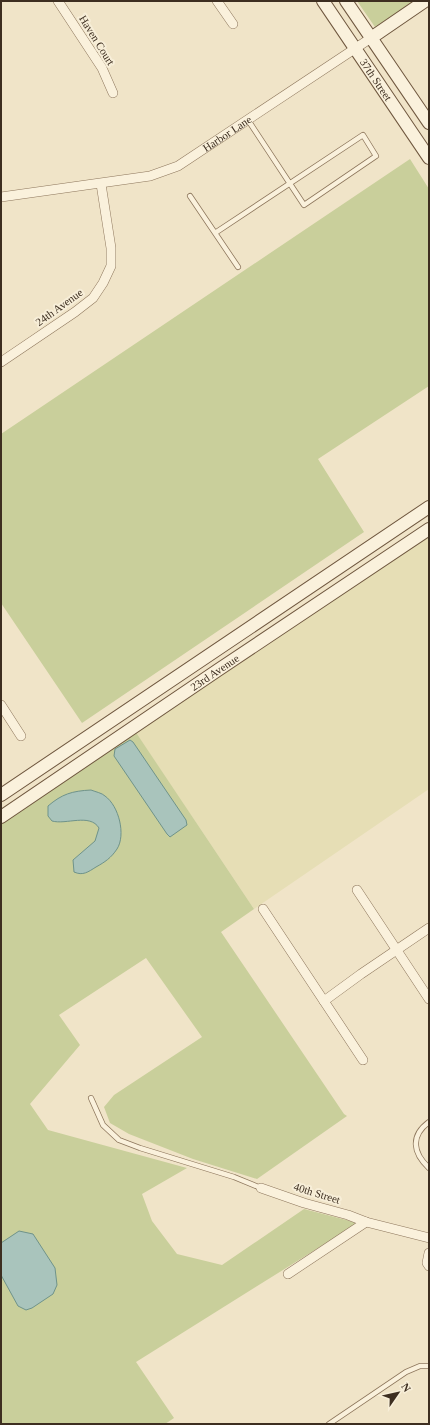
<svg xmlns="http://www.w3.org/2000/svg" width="430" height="1425" font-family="Georgia,serif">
<rect width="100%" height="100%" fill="#f0e4c8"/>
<path fill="#e6deb5" d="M429,536V789L254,909L136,733Z"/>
<path fill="#c9cf9b" d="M357,1H415L375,27Z
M410,159L429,189V386L318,459L364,532L82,723L1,603V434Z
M133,728L254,909L221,932L344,1114L347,1116L257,1179L193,1159L129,1134L110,1123L104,1107L114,1095L202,1037L146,958L59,1015L80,1045L30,1104L48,1130L187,1168L142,1194L152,1221L177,1254L222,1265L304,1209L358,1223L136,1362L174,1418L165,1424H1V818Z"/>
<path fill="#a9c4bc" stroke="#6f938a" d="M130,740L133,742L186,820L187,825L170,837L167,834L114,756L115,749Z
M91,790C96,792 102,793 105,796C119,806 126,835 117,849C111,858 105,862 96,867C88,872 83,876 74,872L73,860L95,841L99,828C90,813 66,825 52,821L48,816V806C62,794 72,791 91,790Z
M19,1231L33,1234L55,1268L57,1285L53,1294L32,1308L26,1310L18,1306L1,1275V1243Z"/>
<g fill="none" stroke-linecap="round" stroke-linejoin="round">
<g stroke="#8d765c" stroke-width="6">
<path id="lane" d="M190,196L238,267
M215,233L363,135L376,156L304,205L248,120
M91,1098L103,1125L119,1140L140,1148L234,1177L261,1188
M429,1122C410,1136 413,1153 429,1168
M329,1424L406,1372L420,1366H429"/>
</g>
<g stroke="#8d765c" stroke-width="10">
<g id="street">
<path d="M58,1L102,68L113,93"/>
<path d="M217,1L233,24"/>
<path id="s1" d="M1,197L150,176L178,166L371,38"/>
<path d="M1,362L75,312L93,298L103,283L111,266V248L101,184"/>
<path d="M1,705L21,736"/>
<path d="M357,890L429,999"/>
<path d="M263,909L363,1060"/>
<path d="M324,1001L361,974L429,928"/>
<path d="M261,1188L304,1203L348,1215L366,1222L429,1238"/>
<path d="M429,1253L427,1263L429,1266"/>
<path d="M288,1274L366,1222"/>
</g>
</g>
<g stroke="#6f573f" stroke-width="14">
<g id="secondary">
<path id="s2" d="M323,1L429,158"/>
<path d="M346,1L429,123"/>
<path d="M371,38L425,1"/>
<path d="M1,795L429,507"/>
<path id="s3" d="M1,817L218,670L429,529"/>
</g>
</g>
<use href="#lane" stroke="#faf1dc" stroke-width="4.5"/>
<use href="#street" stroke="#faf1dc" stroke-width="9"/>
<use href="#secondary" stroke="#faf1dc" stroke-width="12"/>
</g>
<g text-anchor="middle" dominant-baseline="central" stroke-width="4" stroke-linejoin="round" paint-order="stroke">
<g font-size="11" fill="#3d2e20" stroke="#f7eed8">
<text transform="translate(97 40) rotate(58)">Haven Court</text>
<text stroke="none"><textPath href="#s2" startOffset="95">37th Street</textPath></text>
<text stroke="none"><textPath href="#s1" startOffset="239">Harbor Lane</textPath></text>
<text transform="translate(59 307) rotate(-36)">24th Avenue</text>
<text stroke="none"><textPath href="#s3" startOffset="258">23rd Avenue</textPath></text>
<text transform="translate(317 1193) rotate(17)">40th Street</text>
</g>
</g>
<rect width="430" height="1425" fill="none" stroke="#3d2e20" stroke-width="4"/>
<g transform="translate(398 1393) rotate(56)" stroke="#f7eed8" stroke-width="3" paint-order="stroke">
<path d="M0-3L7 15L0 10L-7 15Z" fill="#3d2e20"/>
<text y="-6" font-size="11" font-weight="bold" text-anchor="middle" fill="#3d2e20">N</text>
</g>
</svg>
